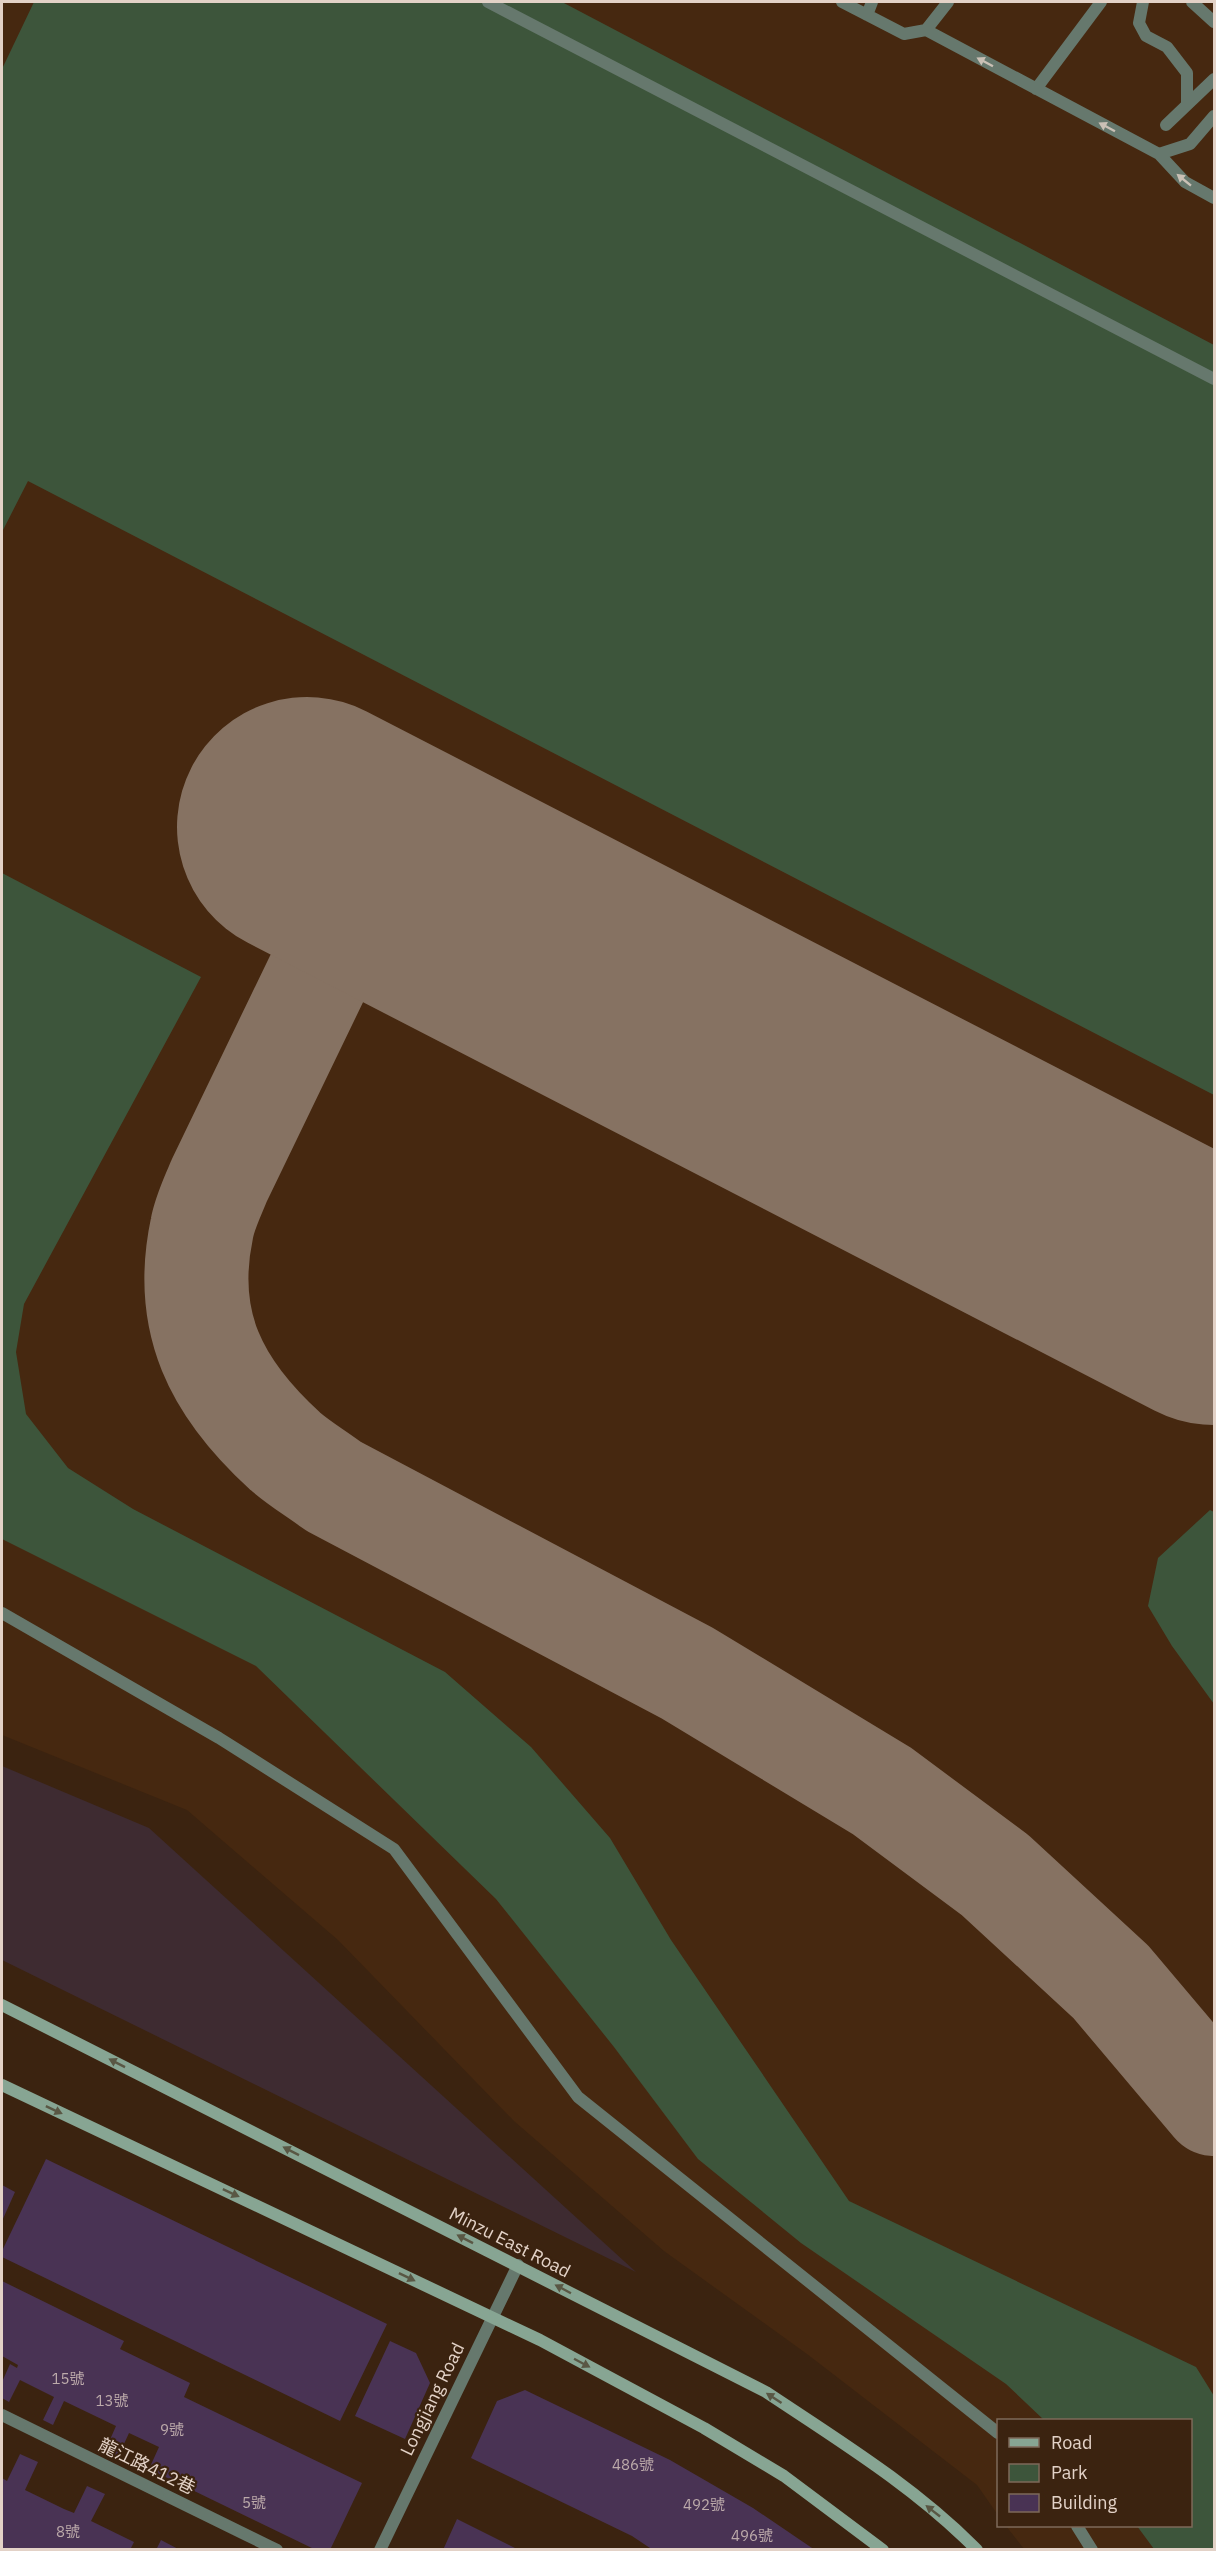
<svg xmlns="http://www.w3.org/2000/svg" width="1216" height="2551" font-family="'IBM Plex Sans','Noto Sans TC',sans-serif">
<rect width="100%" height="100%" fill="#3b2310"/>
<path fill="#3e2b31" d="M2,1766L149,1828L636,2272L2,1960Z"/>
<path fill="#462810" d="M2,2H1214V2549H1024L1006,2526H1190V2420H998V2515L977,2485L807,2354L664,2251L514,2121L338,1940L187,1810L2,1735Z"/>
<path fill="#3d553b" d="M34,2H562L1214,345V1095L28,481L2,532V69Z
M2,873L201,977L24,1304L16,1352L26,1414L68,1468L133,1509L445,1672L531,1747L610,1838L671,1940L849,2201L1196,2367L1214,2396V2549H1154L1137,2526H1190V2420H1044L1006,2384L801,2243L698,2159L614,2047L496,1899L256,1666L2,1539Z
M1210,1510L1214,1512V1704L1172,1646L1148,1606L1158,1558Z"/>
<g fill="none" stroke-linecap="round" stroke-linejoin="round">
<path stroke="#867262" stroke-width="104" d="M373,862L219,1181C213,1196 205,1212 202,1228C182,1322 216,1388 285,1451C300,1464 317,1474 333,1486L687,1673L882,1791L995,1875L1111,1982L1214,2104"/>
<path stroke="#867262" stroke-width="260" d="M307,827L1214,1295"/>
</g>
<path fill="#493354" d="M46,2159L387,2324L340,2421L2,2257V2251Z
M2,2185L15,2192L2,2221Z
M2,2281L124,2341L120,2349L190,2383L184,2397L362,2483L330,2550H316L149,2469L159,2447L129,2433L118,2457L105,2451L116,2426L64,2401L53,2425L43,2420L54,2397L20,2380L9,2402L2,2398V2382L10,2364L17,2368L18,2365L2,2356Z
M390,2341L416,2353L430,2383L405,2439L355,2416Z
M525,2390L670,2460L753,2508L815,2550H653L632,2536L471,2458L497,2401Z
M20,2454L38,2462L25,2490L64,2509L74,2513L87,2486L105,2494L91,2521L134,2542L130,2550H2V2478L7,2481Z
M457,2519L519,2550H443Z
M161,2540L180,2550H156Z"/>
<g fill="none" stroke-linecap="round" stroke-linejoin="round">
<path stroke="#66786d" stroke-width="12" d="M488,2L1214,379
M842,2L904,34L926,30L1159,154L1185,182L1214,198
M1143,2L1139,23L1146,36L1167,47L1187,73V105
M1192,2L1214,22
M867,15L872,2
M926,30L948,2
M1036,89L1101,2
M1166,125L1214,79
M1159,154L1190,144L1214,116
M2,1613L219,1738L394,1849L578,2097L998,2433
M2,2415L277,2550
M1077,2526L1092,2550"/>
<path stroke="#66786d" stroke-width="12" d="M380,2550L518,2265"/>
<path stroke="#87a593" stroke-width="12" d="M2,2005L766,2392C838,2440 915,2487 977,2550
M2,2085L540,2340L704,2428L784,2476L883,2550"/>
</g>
<defs><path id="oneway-solid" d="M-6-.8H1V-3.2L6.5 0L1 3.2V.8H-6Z" transform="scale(1.5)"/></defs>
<g fill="#cac0b5">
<use href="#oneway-solid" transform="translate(985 62) rotate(-152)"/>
<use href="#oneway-solid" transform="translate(1107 127) rotate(-152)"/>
<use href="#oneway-solid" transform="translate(1184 180) rotate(-141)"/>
</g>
<g fill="#595744">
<use href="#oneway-solid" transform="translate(117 2063) rotate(-153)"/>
<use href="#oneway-solid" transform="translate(54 2110) rotate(25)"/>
<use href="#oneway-solid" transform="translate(291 2151) rotate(-153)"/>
<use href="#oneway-solid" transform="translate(231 2193) rotate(25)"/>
<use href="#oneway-solid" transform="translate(465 2239) rotate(-153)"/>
<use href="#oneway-solid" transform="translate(407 2277) rotate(26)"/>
<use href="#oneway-solid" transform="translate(563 2289) rotate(-152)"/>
<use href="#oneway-solid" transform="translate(582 2363) rotate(28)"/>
<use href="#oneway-solid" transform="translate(774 2398) rotate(-147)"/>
<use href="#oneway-solid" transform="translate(933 2511) rotate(-142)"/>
</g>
<g text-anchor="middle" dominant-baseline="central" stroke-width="4.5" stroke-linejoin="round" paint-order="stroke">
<g font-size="15" fill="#bcaaaa">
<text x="68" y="2378">15號</text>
<text x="112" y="2400">13號</text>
<text x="172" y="2429">9號</text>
<text x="633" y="2464">486號</text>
<text x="254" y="2502">5號</text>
<text x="704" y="2504">492號</text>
<text x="68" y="2531">8號</text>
<text x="752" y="2535">496號</text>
</g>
<g font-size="18" fill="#e3d2c7" stroke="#3b2310">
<text transform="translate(510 2242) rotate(27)">Minzu East Road</text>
<text transform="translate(432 2399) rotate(-64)">Longjiang Road</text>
<text transform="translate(147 2466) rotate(26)">龍江路412巷</text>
</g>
</g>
<rect width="1216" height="2551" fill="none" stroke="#e3d2c7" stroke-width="6"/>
<rect x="997" y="2419" width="195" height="108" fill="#3b2310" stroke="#7e6959" stroke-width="1.5"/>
<rect x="1009" y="2438" width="30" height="9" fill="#87a593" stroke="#7e6959" stroke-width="1.5"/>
<text x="1051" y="2449" font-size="18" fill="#e3d2c7">Road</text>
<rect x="1009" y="2464" width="30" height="18" fill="#3d553b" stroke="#7e6959" stroke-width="1.5"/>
<text x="1051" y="2479" font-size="18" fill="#e3d2c7">Park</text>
<rect x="1009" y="2494" width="30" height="18" fill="#493354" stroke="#7e6959" stroke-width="1.5"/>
<text x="1051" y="2509" font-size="18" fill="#e3d2c7">Building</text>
</svg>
